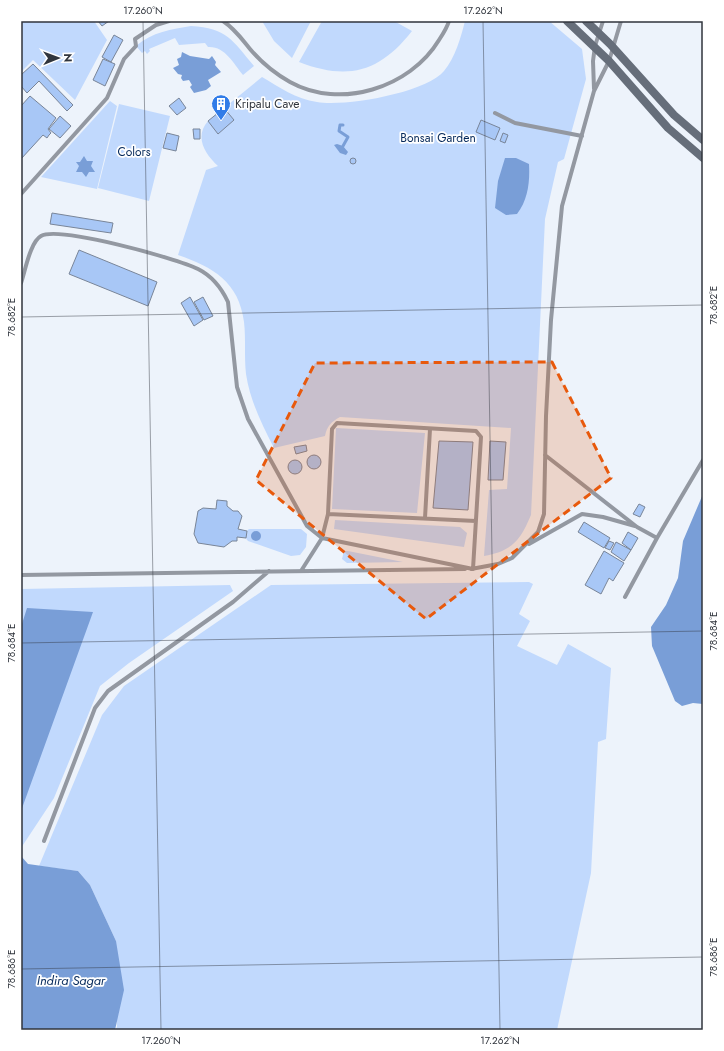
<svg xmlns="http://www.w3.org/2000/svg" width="724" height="1051" font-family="Jost,sans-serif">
<rect width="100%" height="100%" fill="#edf3fb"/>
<path fill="#c1d9fd" d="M21,21H94L107,40L75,100L33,60L21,72Z
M262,21H311L292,58L274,41Z
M322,21H394L412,31C380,72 348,81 299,62Z
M465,21H549L582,49L586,79L564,159L558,162L545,219L531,515C520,541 512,551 484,556L489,490L507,489L511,428L340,417C331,422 327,426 325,436L274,448C262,424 250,401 246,374C244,357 246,339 244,322C239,282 213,267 178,255L206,170L218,166C205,154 194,137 208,121L262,77C279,87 296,99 317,102C344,107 426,93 444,71C455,58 461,37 465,21Z
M191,26C227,28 232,40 254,66L243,75C233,63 225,46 208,47L205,43L179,45L175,38L149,49L150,51L147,54L145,51L142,53L136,46C152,32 172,29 191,26Z
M110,101L117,106L97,189L41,177Z
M119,104L170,116L149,201L98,188Z
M336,428L425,433L417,513L332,509Z
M335,520L460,527L467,533L464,547L334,529Z
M249,529H301L307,534L306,547L300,555L291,556L248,541L244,536L245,532Z
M344,551H348L403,562L347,563L342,559Z
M529,582L533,584L519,614L530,621L517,646L557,665L568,644L611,668L606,739L598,742L591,873L557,1030H115L117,1027L116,941L90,885L78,871L39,866L102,715L124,686L271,585Z
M230,585L233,591L129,663L100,686L54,798L21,848V589Z"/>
<path fill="#799ed7" d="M182,52L190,56L209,59L212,56L216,62L215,65L221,72L208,80L211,86L206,90L194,93L190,87L192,85L189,80L183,81L181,78L182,75L178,74L173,68L179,65L177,59L181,57Z
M337,144L343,146L348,152L346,155L340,153L334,145Z
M84,156L87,161H93L91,166L95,172H89L86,177L82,172H76L79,166L76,162H80Z
M505,158H516L529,164C530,182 528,200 517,214L506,215L495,208L498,181Z
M703,494V704L693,703L682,706L675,701L652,646L651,627L666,605L678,578L683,541Z
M251 536a5 5 0 1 1 10 0a5 5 0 1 1-10 0Z
M27,608L93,612L21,811V627Z
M21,856L28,864L78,871L90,885L116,941L124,990L115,1030H21Z"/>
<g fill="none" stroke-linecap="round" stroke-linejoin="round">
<path stroke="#799ed7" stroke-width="3" d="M343,125H340L339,131L348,137L343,146"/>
</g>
<path fill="#a8c7f6" stroke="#798598" d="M98,21H109L102,26Z
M114,35L123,40L111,62L102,57Z
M103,59L115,64L105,86L93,80Z
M33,64L73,105L67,111L39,81L27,93L21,86V75Z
M30,96L56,118L48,129L51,133L49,135L47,138L43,135L21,159V106Z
M179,98L186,108L177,115L169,106Z
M224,108L234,120L218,134L208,121Z
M60,116L71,126L60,138L49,129Z
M481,120L500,128L495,140L476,132Z
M193,129H200V139H194Z
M167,133L179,136L176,151L163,148Z
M503,133L508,135L505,143L500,141Z
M350 161a3 3 0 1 1 6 0a3 3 0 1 1-6 0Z
M52,213L113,223L111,233L50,224Z
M79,250L157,282L148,306L69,274Z
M190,297L203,320L194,326L181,303Z
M203,297L213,316L204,320L194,302Z
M439,441L473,442L468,510L433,508Z
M490,441L506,442L503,480H488Z
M306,445L307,451L296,454L294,447Z
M307 462a7 7 0 1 1 14 0a7 7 0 1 1-14 0Z
M288 467a7 7 0 1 1 14 0a7 7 0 1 1-14 0Z
M217,500L227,501V506L233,511H238L242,516L238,529L247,531L246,538L237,537V541H232L224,547L198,543L194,534L198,511L203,508L216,509Z
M639,504L645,507L640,517L633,514Z
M584,522L610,538L604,548L578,532Z
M628,532L638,538L631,550L622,543Z
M609,541L614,543L610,550L605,548Z
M616,542L631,550L624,561L611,552Z
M604,551L624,563L613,581L609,578L601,594L585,585Z"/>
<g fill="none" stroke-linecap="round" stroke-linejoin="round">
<path stroke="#9398a1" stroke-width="4" d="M223,21C235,29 241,38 250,49C261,62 274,73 290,82C340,110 410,88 439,40C443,34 447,28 449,21
M594,89L593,61L595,46L603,21
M495,113L515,123L582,136
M21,194L107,98L124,59L136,46L135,39L156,25L169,21
M21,283C25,272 30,242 41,236C59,226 176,258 198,269C212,276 221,287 228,302L237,387L248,419L307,526L322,538L473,569L481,437L476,431L337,423L332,429L328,514L322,538L301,571
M545,455L637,527L657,538L703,460
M328,514L476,521
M425,518L430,429
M529,544L582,514L603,517L635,526
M471,569L498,564L512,558L538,532L544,514L546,416L551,320L562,206L594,91L609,61L621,21
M21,575L465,569
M625,597L657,538
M44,841L95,708L108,691L233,602L269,571"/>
<path stroke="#666e7a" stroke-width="8" d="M567,21L609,61L668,128L703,158
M586,21L610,44L674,115L703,140"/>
</g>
<path fill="#e8590c" fill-opacity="0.2" stroke="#e8590c" stroke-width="3" stroke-dasharray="8 5" stroke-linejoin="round" d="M552,362L611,478L426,619L256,480L315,363Z"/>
<path fill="none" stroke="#30353d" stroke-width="1" stroke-opacity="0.45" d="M143,21L161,1030M483,21L500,1030M21,317L703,305M21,643L703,631M21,969L703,957"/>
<defs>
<g id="building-pin" transform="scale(1)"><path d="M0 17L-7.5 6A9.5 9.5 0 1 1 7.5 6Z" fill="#317ce8" stroke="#fff"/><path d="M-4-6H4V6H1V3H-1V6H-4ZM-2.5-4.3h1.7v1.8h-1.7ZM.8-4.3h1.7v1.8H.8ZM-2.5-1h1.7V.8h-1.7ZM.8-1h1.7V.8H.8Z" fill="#fff"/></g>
</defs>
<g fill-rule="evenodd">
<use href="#building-pin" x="221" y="104"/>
</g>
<g text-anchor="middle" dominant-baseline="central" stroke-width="3.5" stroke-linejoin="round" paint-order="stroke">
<g font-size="12" fill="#30353d" stroke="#fff" text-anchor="start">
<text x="235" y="104">Kripalu Cave</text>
</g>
<g font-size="12" fill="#04285a" stroke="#fff">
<text x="438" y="138">Bonsai Garden</text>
<text x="134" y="152">Colors</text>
</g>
<g font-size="13" font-style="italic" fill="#062a5c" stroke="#fff">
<text x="71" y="980">Indira Sagar</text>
</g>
</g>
<rect width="724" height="1051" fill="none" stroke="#ffffff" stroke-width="44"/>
<g transform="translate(58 58) rotate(89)" stroke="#ffffff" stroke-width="3" paint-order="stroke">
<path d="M0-3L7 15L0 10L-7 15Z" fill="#30353d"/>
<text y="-6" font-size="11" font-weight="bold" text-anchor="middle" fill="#30353d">N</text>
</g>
<rect x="22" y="22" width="680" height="1007" fill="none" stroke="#30353d" stroke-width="1.5"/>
<g font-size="10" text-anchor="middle" fill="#30353d">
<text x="143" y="14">17.260°N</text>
<text x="483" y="14">17.262°N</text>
<text transform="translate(713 305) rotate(-90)" y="4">78.682°E</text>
<text transform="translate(11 317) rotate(-90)" y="4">78.682°E</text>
<text transform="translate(713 631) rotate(-90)" y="4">78.684°E</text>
<text transform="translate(11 643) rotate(-90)" y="4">78.684°E</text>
<text transform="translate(713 957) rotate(-90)" y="4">78.686°E</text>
<text transform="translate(11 969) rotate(-90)" y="4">78.686°E</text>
<text x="161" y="1044">17.260°N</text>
<text x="500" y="1044">17.262°N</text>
</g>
</svg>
